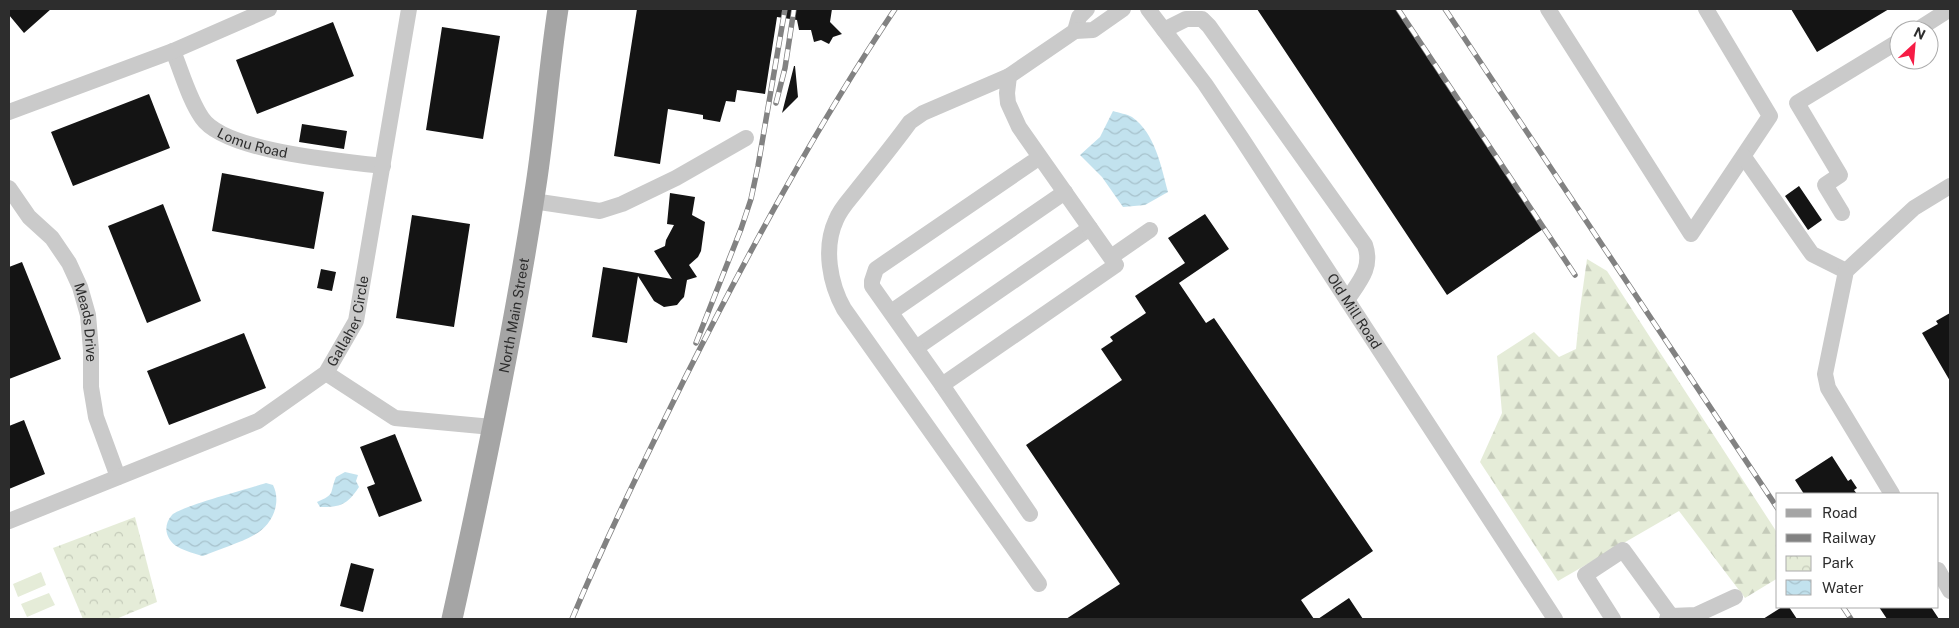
<svg xmlns="http://www.w3.org/2000/svg" width="1959" height="628" font-family="'Public Sans',sans-serif">
<defs>
<pattern id="forest-firs" width="22" height="20" patternUnits="userSpaceOnUse" patternTransform="scale(1.25)"><rect width="22" height="20" fill="#e5ecd8"/><path d="M5 1l3.5 6h-7zM16 11l3.5 6h-7z" fill="#c5cbba"/></pattern>
<pattern id="park-crowns" width="20" height="18" patternUnits="userSpaceOnUse" patternTransform="scale(1.25)"><rect width="20" height="18" fill="#e5ecd8"/><path d="M2 6a3 3 0 1 1 6 0M12 15a3 3 0 1 1 6 0" fill="none" stroke="#c5cbba"/></pattern>
<pattern id="water-waves" width="16" height="10" patternUnits="userSpaceOnUse" patternTransform="scale(1.25)"><rect width="16" height="10" fill="#c2e2ee"/><path d="M0 5q4-4 8 0t8 0" fill="none" stroke="#a7c2cc"/></pattern>
</defs>
<rect width="100%" height="100%" fill="#fff"/>
<path fill="url(#forest-firs)" d="M1587,259L1607,271L1778,534V578L1745,598L1679,511L1558,581L1480,462L1502,413L1497,356L1534,332L1559,357L1576,349L1580,309Z"/>
<path fill="url(#park-crowns)" d="M135,517L157,602L116,619H83L53,548Z"/>
<path fill="#e5ecd8" d="M41,572L46,585L18,597L13,584Z
M49,593L55,605L27,617L21,604Z"/>
<path fill="url(#water-waves)" d="M1113,111C1119,113 1127,114 1132,117C1155,133 1161,166 1168,192L1145,205L1123,207L1102,177L1080,155L1100,137Z
M345,472L358,475L356,481L359,487C347,505 341,507 320,507L317,502C336,494 329,494 336,477Z
M266,483L273,485C282,503 272,526 254,535C240,543 219,549 203,556C195,554 185,551 178,547C166,540 162,526 172,515C179,507 251,488 266,483Z"/>
<path fill="#141414" d="M9,9H51L24,33L9,15Z
M637,9H832L830,22L842,34L833,37L829,44L821,40L814,42L811,30H799L797,20L777,17L765,94L737,90L735,102L726,101L720,122L703,119V115L668,109L660,164L614,156Z
M1257,9H1397L1543,229L1447,295Z
M1791,9H1889L1817,52Z
M333,22L354,76L257,114L236,60Z
M442,27L500,36L483,139L426,130Z
M794,66H795L798,97L782,113Z
M149,94L170,148L73,186L51,132Z
M302,124L347,131L344,149L299,142Z
M222,173L324,192L314,249L212,231Z
M1799,186L1822,220L1808,230L1785,196Z
M670,193L695,197L692,215L705,222L701,251L698,257L689,265L697,277L687,280L684,297L681,300L677,305L664,307L654,301L638,276L627,343L592,337L603,267L672,279L654,251L665,246L666,240L674,225L667,224Z
M163,204L201,301L147,323L108,226Z
M1205,214L1229,249L1179,283L1206,323L1214,318L1373,551L1301,600L1314,619H1066L1120,584L1026,445L1122,380L1101,349L1113,341L1110,337L1146,313L1135,296L1185,263L1168,238Z
M412,215L470,224L454,327L396,318Z
M22,262L61,359L9,379V267Z
M321,269L336,272L332,291L317,288Z
M1950,313V381L1922,333L1938,324L1936,321Z
M244,333L266,388L169,425L147,371Z
M24,420L45,474L9,489V426Z
M395,434L422,501L379,517L367,487L375,484L360,447Z
M1832,456L1848,481L1851,479L1857,488L1854,490L1857,494H1804L1795,480Z
M351,563L374,569L363,612L340,606Z
M1349,598L1363,619H1318Z
M1782,607H1789L1797,619H1763Z
M1879,607H1931L1939,619H1887Z"/>
<g fill="none" stroke-linecap="round" stroke-linejoin="round">
<g stroke="#cacaca" stroke-width="16">
<path id="s1" d="M1148,9L1205,84L1242,139L1555,619"/>
<path d="M1548,9L1691,234L1770,116L1706,9"/>
<path d="M1164,30L1186,19H1202L1209,26L1365,245C1373,268 1359,282 1347,300"/>
<path d="M1917,30L1950,9"/>
<path d="M1075,31L1079,17L1087,9"/>
<path id="s2" d="M173,51C182,73 189,99 202,118C225,152 342,161 383,166"/>
<path d="M1009,76L1075,31L1093,30L1123,9"/>
<path d="M9,112L173,51L269,9"/>
<path d="M1744,157L1812,254L1846,271"/>
<path id="s3" d="M9,188L29,217L52,238L69,263L80,287L88,315L91,350V387L96,417L118,477"/>
<path d="M533,201L600,211L622,204L676,178L746,138"/>
<path d="M1842,213L1825,185L1840,175L1797,103L1899,41"/>
<path d="M1111,257L1150,230"/>
<path d="M891,312L1065,192"/>
<path d="M916,348L1090,228"/>
<path d="M326,373L395,418L492,427"/>
<path d="M942,385L1030,514"/>
<path d="M1892,494L1828,388L1825,374L1846,271L1914,208L1950,186"/>
<path id="s4" d="M9,521L258,421L326,373L356,321L409,9"/>
<path d="M1938,570L1950,591"/>
<path d="M1039,584L844,309C830,284 823,248 836,220C841,207 852,197 860,186C877,165 894,144 910,122L923,113L1009,76L1007,93L1008,103L1019,127L1116,265L942,385L872,286V281L876,269L1040,157"/>
<path d="M1671,616L1696,615L1735,597"/>
<path d="M1613,619L1585,575L1623,550L1671,616L1667,619"/>
</g>
<path stroke="#a5a5a5" stroke-width="21" id="s5" d="M452,619C484,475 514,331 536,185C545,126 549,67 558,9"/>
<g stroke="#828282" stroke-width="5.5">
<path id="rail" d="M1398,9L1575,275
M1445,9L1778,509
M776,103L785,68L794,9
M696,343L741,229L751,199L758,166L785,9
M1843,607L1851,619
M572,619C606,538 645,459 684,380C748,253 816,127 895,9"/>
</g>
<use href="#rail" stroke="#fff" stroke-width="4" stroke-dasharray="11" stroke-linecap="butt"/>
</g>
<g text-anchor="middle" dominant-baseline="central" stroke-width="5" stroke-linejoin="round" paint-order="stroke">
<g font-size="14" fill="#2d2d2d" stroke="#fff">
<text stroke="none"><textPath href="#s2" startOffset="131">Lomu Road</textPath></text>
<text stroke="none"><textPath href="#s1" startOffset="366">Old Mill Road</textPath></text>
<text stroke="none"><textPath href="#s5" startOffset="310">North Main Street</textPath></text>
<text stroke="none"><textPath href="#s4" startOffset="409">Gallaher Circle</textPath></text>
<text stroke="none"><textPath href="#s3" startOffset="159">Meads Drive</textPath></text>
</g>
</g>
<rect width="1959" height="628" fill="none" stroke="#2d2d2d" stroke-width="20"/>
<rect x="1776" y="493" width="162" height="115" fill="#ffffff" stroke="#ababab"/>
<rect x="1786" y="509" width="25" height="8" fill="#a5a5a5" stroke="#ababab"/>
<text x="1822" y="518" font-size="15" fill="#2d2d2d">Road</text>
<rect x="1786" y="534" width="25" height="8" fill="#828282" stroke="#ababab"/>
<text x="1822" y="543" font-size="15" fill="#2d2d2d">Railway</text>
<rect x="1786" y="556" width="25" height="15" fill="url(#park-crowns)" stroke="#ababab"/>
<text x="1822" y="568" font-size="15" fill="#2d2d2d">Park</text>
<rect x="1786" y="580" width="25" height="15" fill="url(#water-waves)" stroke="#ababab"/>
<text x="1822" y="593" font-size="15" fill="#2d2d2d">Water</text>
<g transform="translate(1914 45) rotate(26)"><circle r="24" fill="#ffffff" stroke="#ababab"/>
<path d="M0-4L9 19L0 12L-9 19Z" fill="#f61c45"/>
<text y="-8" font-size="14" font-weight="bold" text-anchor="middle" fill="#2d2d2d">N</text>
</g>
</svg>
